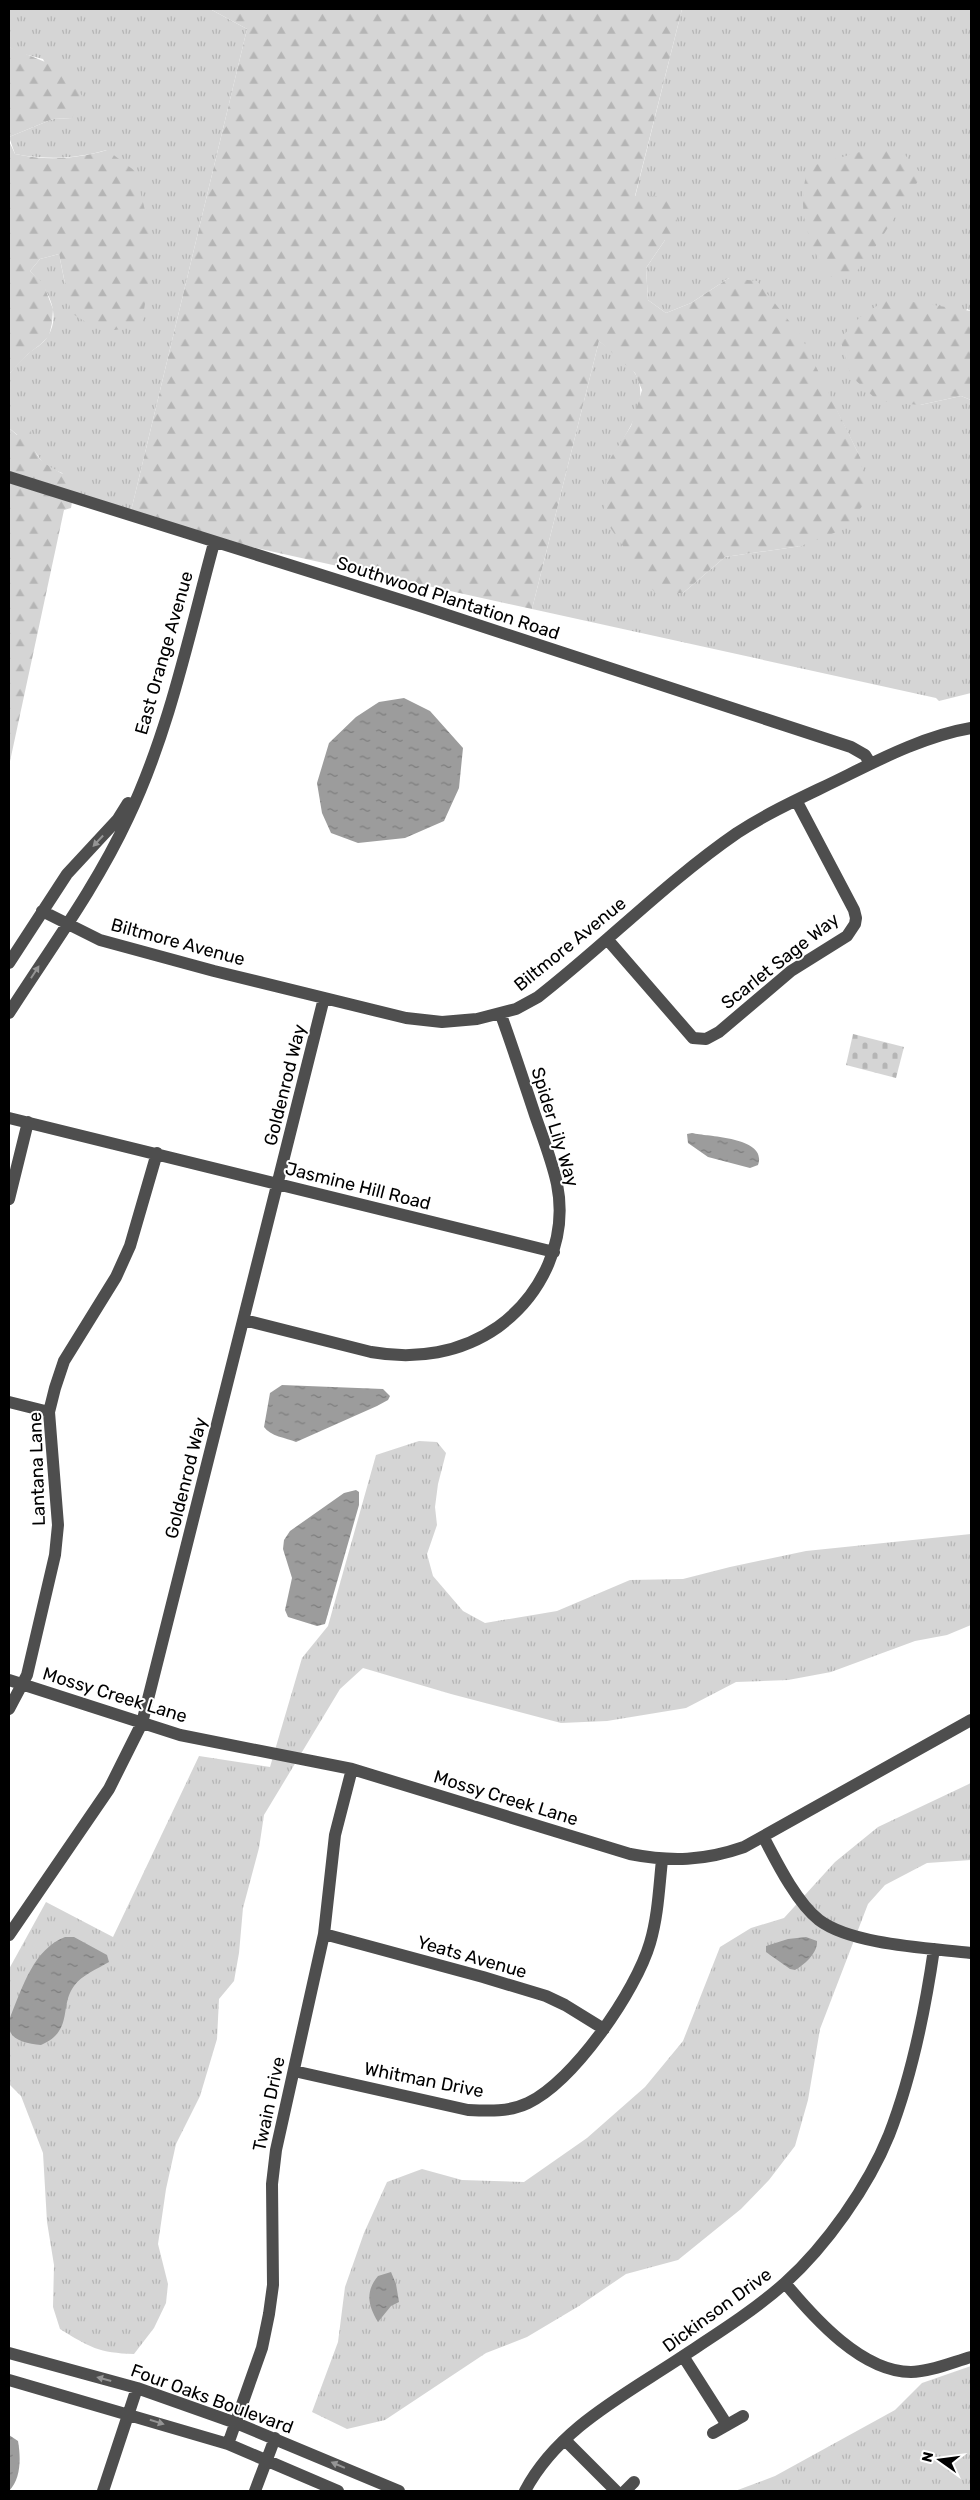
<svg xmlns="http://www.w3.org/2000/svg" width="980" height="2500" font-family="Rubik,sans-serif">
<defs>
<pattern id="grass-tufts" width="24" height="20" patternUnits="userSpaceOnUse" patternTransform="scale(1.25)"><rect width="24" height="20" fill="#d5d5d5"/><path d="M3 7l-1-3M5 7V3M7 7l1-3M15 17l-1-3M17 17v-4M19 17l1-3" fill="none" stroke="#b5b5b5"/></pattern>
<pattern id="forest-firs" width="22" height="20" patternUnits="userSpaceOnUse" patternTransform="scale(1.25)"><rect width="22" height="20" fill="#d5d5d5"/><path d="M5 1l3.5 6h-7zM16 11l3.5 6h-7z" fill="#b5b5b5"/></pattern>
<pattern id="cemetery-stones" width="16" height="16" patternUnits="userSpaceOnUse" patternTransform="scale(1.25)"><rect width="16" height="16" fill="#d5d5d5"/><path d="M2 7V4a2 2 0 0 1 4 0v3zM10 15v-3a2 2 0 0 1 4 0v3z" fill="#b5b5b5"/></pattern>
<pattern id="water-ripples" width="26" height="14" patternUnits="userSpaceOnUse" patternTransform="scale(1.25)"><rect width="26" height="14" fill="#9c9c9c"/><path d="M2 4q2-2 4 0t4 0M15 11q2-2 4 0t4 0" fill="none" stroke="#7d7d7d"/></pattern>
</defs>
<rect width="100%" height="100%" fill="#fff"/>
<path fill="url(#grass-tufts)" d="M9,9H210L247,29L131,511L73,492L62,473L45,466L32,447L9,428V374C15,367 21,360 28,354C34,348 43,345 48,336C62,313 47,287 30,271L40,259L59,254L65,284L107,150C75,159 47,160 15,154L9,137L53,119L72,118L43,59L20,53L9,47Z
M682,9H971V311L967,309L920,405L961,396L971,400V693L939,701L936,698L532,609L599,341C610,350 629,362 636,375C651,403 623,439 608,463L683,593L725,557L801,546L860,457L833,403L729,278L691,303L666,313L648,300L646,268L665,240L670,196L635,197Z
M419,1441L437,1442L446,1453L438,1484L435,1507L437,1525L427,1554L433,1576L463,1611L485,1623L557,1611L630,1580L683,1579L730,1567L806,1551L971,1534V1625L947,1635L915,1641L831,1672L788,1680L736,1682L686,1708L607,1721L561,1723L451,1694L363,1668L340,1689L264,1815L259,1848L243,1908L239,1953L234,1981L219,1999L217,2039L200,2096L176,2144L166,2189L158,2244L168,2284L166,2303L154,2328L134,2354C99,2353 89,2347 60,2329L53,2307L54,2265L47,2222L43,2153L21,2096L9,2084V1969L46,1902L113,1937L199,1756L270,1767L302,1658L328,1626L376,1455Z
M971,1783V1860L927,1863L885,1885L868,1904L820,2029L808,2100L795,2146L769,2180L741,2209L678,2260L626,2274L579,2306L527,2337L486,2353L385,2420L347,2429L312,2412L338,2342L345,2287L364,2233L387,2182L422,2169L462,2180L524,2182L587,2138L645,2087L683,2041L720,1947L751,1928L784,1918L835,1862L878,1827Z
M971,2366V2491H735L775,2476L895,2410L922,2383Z"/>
<path fill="url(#forest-firs)" d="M210,9H682L635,196H670L681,234L665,240L646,268L648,300L666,313L691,303L729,278L757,281L801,336L860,457L868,499L844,529L801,546L725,557L683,593H655L603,517L608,462L631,426L642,390L635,373L599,341L532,609L229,542L131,511L247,29Z
M9,47L67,71L82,96L72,118L53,119L9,137Z
M9,141L15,154C47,161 76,159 107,150L135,171L150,230V273L142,322C109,336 100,331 71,313L59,254L40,259L30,271L43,283L53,309L52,323L49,336L41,344L28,354L9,374Z
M873,148L900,149L922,175L878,243L851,279L826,276C807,234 796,214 808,167Z
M889,298L971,311V400L961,396L920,405L878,401L851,376L840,339L860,317Z
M9,428L17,435L31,431C33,466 49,463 72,480L73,492L9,472Z
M9,482L72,502L71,508L64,510L9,766Z"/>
<path fill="url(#cemetery-stones)" d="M853,1034L904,1047L896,1078L846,1065Z"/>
<path fill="url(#water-ripples)" d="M404,698L430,711L463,748L459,788L444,821L405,838L358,843L331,833L322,813L317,783L329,743L356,717L379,702Z
M692,1133C709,1137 768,1137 758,1165L750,1168L708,1157L688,1143L687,1134Z
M282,1385L383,1389L390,1396L388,1400L377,1406L296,1442C286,1438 270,1436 264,1427L270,1393Z
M356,1490L359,1492V1505L325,1624L317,1626L288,1617L285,1610L292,1578L283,1549L284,1540L290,1531L344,1493Z
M65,1937H74L107,1955L109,1962C97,1969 82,1975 74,1986C59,2006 74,2031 41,2045C23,2043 2,2039 11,2015C23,1986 34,1949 65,1937Z
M806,1937L817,1941C818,1953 804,1965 795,1970L790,1969L766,1952V1946L788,1939Z
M391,2272L396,2284L399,2302L391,2306L378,2322C368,2305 365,2292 378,2276Z
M9,2435L18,2441C21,2458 21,2479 9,2491Z"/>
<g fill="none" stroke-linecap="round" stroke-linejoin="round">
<path stroke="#4e4e4e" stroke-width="12" d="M9,477L420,606L851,747L865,755L870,763
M42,911L100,940L214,971L406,1018L442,1022L477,1019L516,1009L538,997C606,944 666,882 737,833C772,810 810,794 848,775C886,756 929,735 971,728
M607,939L693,1038L706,1039L719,1032L791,971L847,936L855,924L856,918L854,910L796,800
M9,963L67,874L118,819L128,803
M9,1013C50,949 96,887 128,818C169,732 189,635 214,543
M9,1118L554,1252
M9,1199L28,1122
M244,1320L371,1352C416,1360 461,1353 498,1327C543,1294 568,1239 557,1184C552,1161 543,1138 535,1115C524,1082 513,1048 501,1015
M9,1402L49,1412
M9,1680L180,1735L352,1769L630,1854C671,1862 704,1861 744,1847L971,1720
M9,1709L27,1675L55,1555L58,1525L49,1412L55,1388L64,1361L116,1277L130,1246L157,1153
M764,1838C777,1863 797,1903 819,1920C852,1945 930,1948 971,1953
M324,1934L483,1977L546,1996L565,2005L604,2029
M9,1935L109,1789L142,1723L324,998
M294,2071L468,2110C489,2111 509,2112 528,2103C574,2081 636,1991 650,1943C658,1916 659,1888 662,1860
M785,2283C814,2318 862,2372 911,2372C930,2372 953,2362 971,2357
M9,2353L137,2388L236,2423L399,2491
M683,2356L727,2425
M9,2380L228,2444L338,2491
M713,2433L743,2416
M566,2441L616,2491
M228,2444L262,2348L269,2314L273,2285L272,2184L276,2150L324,1934L335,1835L352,1769
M103,2491L137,2388
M255,2491L275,2438
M525,2491C556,2432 617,2399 671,2364C710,2338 750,2314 785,2283C826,2246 868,2187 889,2135C912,2076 925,2011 934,1949
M625,2491L634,2482"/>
</g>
<defs><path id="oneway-solid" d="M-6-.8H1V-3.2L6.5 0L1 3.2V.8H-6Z" transform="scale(1.25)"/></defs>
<g fill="#959595">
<use href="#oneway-solid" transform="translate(98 841) rotate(133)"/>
<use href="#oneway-solid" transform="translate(35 972) rotate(-57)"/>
<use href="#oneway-solid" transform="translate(104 2379) rotate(-165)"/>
<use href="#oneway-solid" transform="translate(157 2422) rotate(17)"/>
<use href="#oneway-solid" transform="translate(338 2465) rotate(-157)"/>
</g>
<g text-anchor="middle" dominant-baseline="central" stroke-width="4" stroke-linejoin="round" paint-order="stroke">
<g font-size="18" fill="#000" stroke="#fff">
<text transform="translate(448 598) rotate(18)">Southwood Plantation Road</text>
<text transform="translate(164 653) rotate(-74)">East Orange Avenue</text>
<text transform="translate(178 942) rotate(15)">Biltmore Avenue</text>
<text transform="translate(570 944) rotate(-39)">Biltmore Avenue</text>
<text transform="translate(780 961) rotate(-38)">Scarlet Sage Way</text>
<text transform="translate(285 1085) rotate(-76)">Goldenrod Way</text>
<text transform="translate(555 1127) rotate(73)">Spider Lily Way</text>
<text transform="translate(358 1186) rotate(14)">Jasmine Hill Road</text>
<text transform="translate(37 1469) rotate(-92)">Lantana Lane</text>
<text transform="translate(186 1478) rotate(-76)">Goldenrod Way</text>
<text transform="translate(115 1695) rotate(17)">Mossy Creek Lane</text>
<text transform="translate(506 1798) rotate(17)">Mossy Creek Lane</text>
<text transform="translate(472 1957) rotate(16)">Yeats Avenue</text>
<text transform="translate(424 2080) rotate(11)">Whitman Drive</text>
<text transform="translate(269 2104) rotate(-78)">Twain Drive</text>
<text transform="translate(717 2310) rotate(-36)">Dickinson Drive</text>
<text transform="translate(212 2399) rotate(20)">Four Oaks Boulevard</text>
</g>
</g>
<rect width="980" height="2500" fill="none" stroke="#000000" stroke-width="20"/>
<g transform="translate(940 2460) rotate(284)" stroke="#ffffff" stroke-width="4" paint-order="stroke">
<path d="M0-4L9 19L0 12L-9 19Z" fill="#000000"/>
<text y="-8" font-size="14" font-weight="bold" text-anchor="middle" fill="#000000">N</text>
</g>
</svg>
